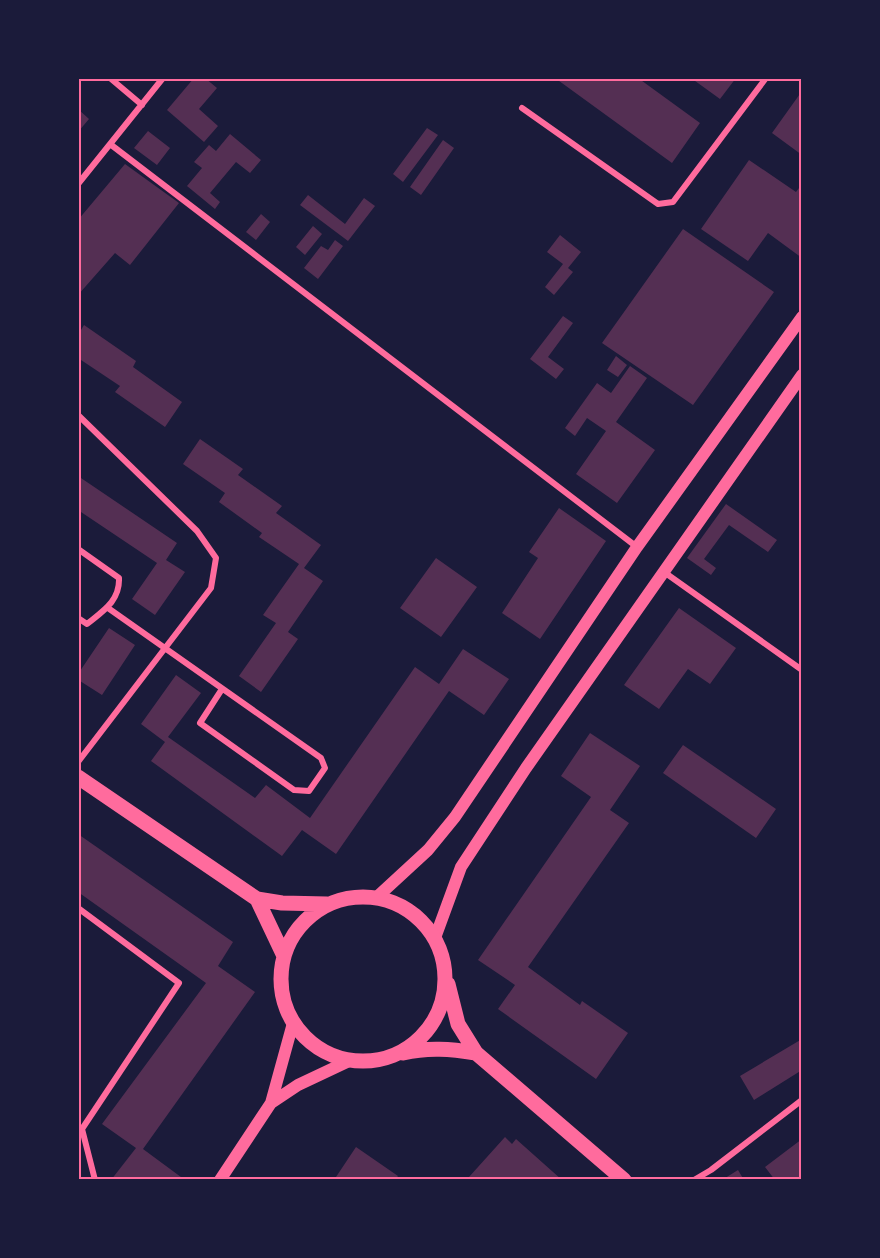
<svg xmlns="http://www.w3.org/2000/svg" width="880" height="1258" font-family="Signika,sans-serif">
<rect width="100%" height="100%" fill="#1b1b3a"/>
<path fill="#542f53" d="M194,78H205L217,88L199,109L218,126L204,142L167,110Z
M555,78H638L700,123L672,163Z
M691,78H736L720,99Z
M802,91V155L772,133Z
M78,109L89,119L78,132Z
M427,128L438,135L403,182L393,174Z
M148,131L170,148L157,165L134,148Z
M230,134L261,160L250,173L236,162L210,193L220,202L215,209L187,186L202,168L194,162L209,145L216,151Z
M443,140L454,148L421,195L410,187Z
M749,160L796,192L802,184V258L768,233L748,261L701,229Z
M125,164L179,203L130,265L115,253L78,295V220Z
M308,195L345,224L364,198L375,206L348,241L300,205Z
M261,214L270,222L256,240L246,232Z
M313,226L322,234L305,255L296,247Z
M683,229L774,292L693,405L602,343Z
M560,235L581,252L568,268L573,272L554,295L545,287L563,264L547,252Z
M335,240L343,246L318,279L304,268L321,246L328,250Z
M563,316L573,323L548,357L564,369L556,379L530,359Z
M84,325L136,361L133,367L182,402L165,427L115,392L120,386L78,358V335Z
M616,356L627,365L618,377L607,370Z
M630,366L647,378L616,422L655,450L617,503L576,474L606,431L587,418L575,436L565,428L597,383L611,393Z
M200,439L243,469L238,475L282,506L276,513L321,545L304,568L323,581L288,632L298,639L261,692L239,676L276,623L263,615L299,564L259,537L262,533L219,502L225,493L183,464Z
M78,476L177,543L166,560L185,572L155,615L132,599L157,563L78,510Z
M726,504L777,540L768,552L729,525L704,559L716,568L711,575L687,558Z
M559,508L606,541L540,639L502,613L538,558L529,552Z
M436,558L477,587L441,637L400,608Z
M679,608L736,648L710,684L688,669L659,709L624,685Z
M109,628L135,645L102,695L80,681L78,684V674Z
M463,649L509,679L484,715L449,691L336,854L302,830L282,856L151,761L165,742L141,724L176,675L201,693L168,737L255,798L266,785L310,818L415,667L439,684Z
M590,733L640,766L610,810L629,823L528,967L580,1005L582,1001L628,1033L596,1079L498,1009L515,985L478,960L591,797L561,776Z
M683,745L776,809L756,838L663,773Z
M78,834L233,942L218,966L255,992L143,1149L185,1180H111L136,1148L102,1124L206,983L78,892Z
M802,1039V1070L754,1100L740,1076Z
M505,1137L512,1144L516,1139L562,1180H473L469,1177Z
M802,1139V1180H775L765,1167Z
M356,1147L398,1176L395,1180H334Z
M738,1170L744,1180H722Z"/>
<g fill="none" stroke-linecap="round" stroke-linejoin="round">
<path stroke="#ff6b9d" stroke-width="6" d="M110,78L142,105
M522,108L658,204L673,202L766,78
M110,144L637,547
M78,184L163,78
M78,415L197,531L216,558L211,588L78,762
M78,549L119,578C120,601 103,611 87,624L78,618
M664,572L802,670
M108,608L321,758L325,768L309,791L294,790L200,723L222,689
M78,908L179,983L82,1129L95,1180
M694,1180L711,1170L802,1100"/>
<path stroke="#ff6b9d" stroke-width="12" d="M377,897L428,850L455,817L637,547L802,317
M435,938L461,867L526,768L802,375
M271,1103L298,1085L351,1060
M220,1180L271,1103L293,1023"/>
<path stroke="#ff6b9d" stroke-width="15" d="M78,777L257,899L282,903L327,904
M281 979a82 82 0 1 1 164 0a82 82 0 1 1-164 0Z
M257,899L284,956
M448,984L458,1024L476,1053L624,1180
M403,1053C428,1047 451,1049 476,1053"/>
</g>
<rect width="880" height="1258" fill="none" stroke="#1b1b3a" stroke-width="159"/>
<rect x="80" y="80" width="720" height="1098" fill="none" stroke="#ff6b9d" stroke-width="2"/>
</svg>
